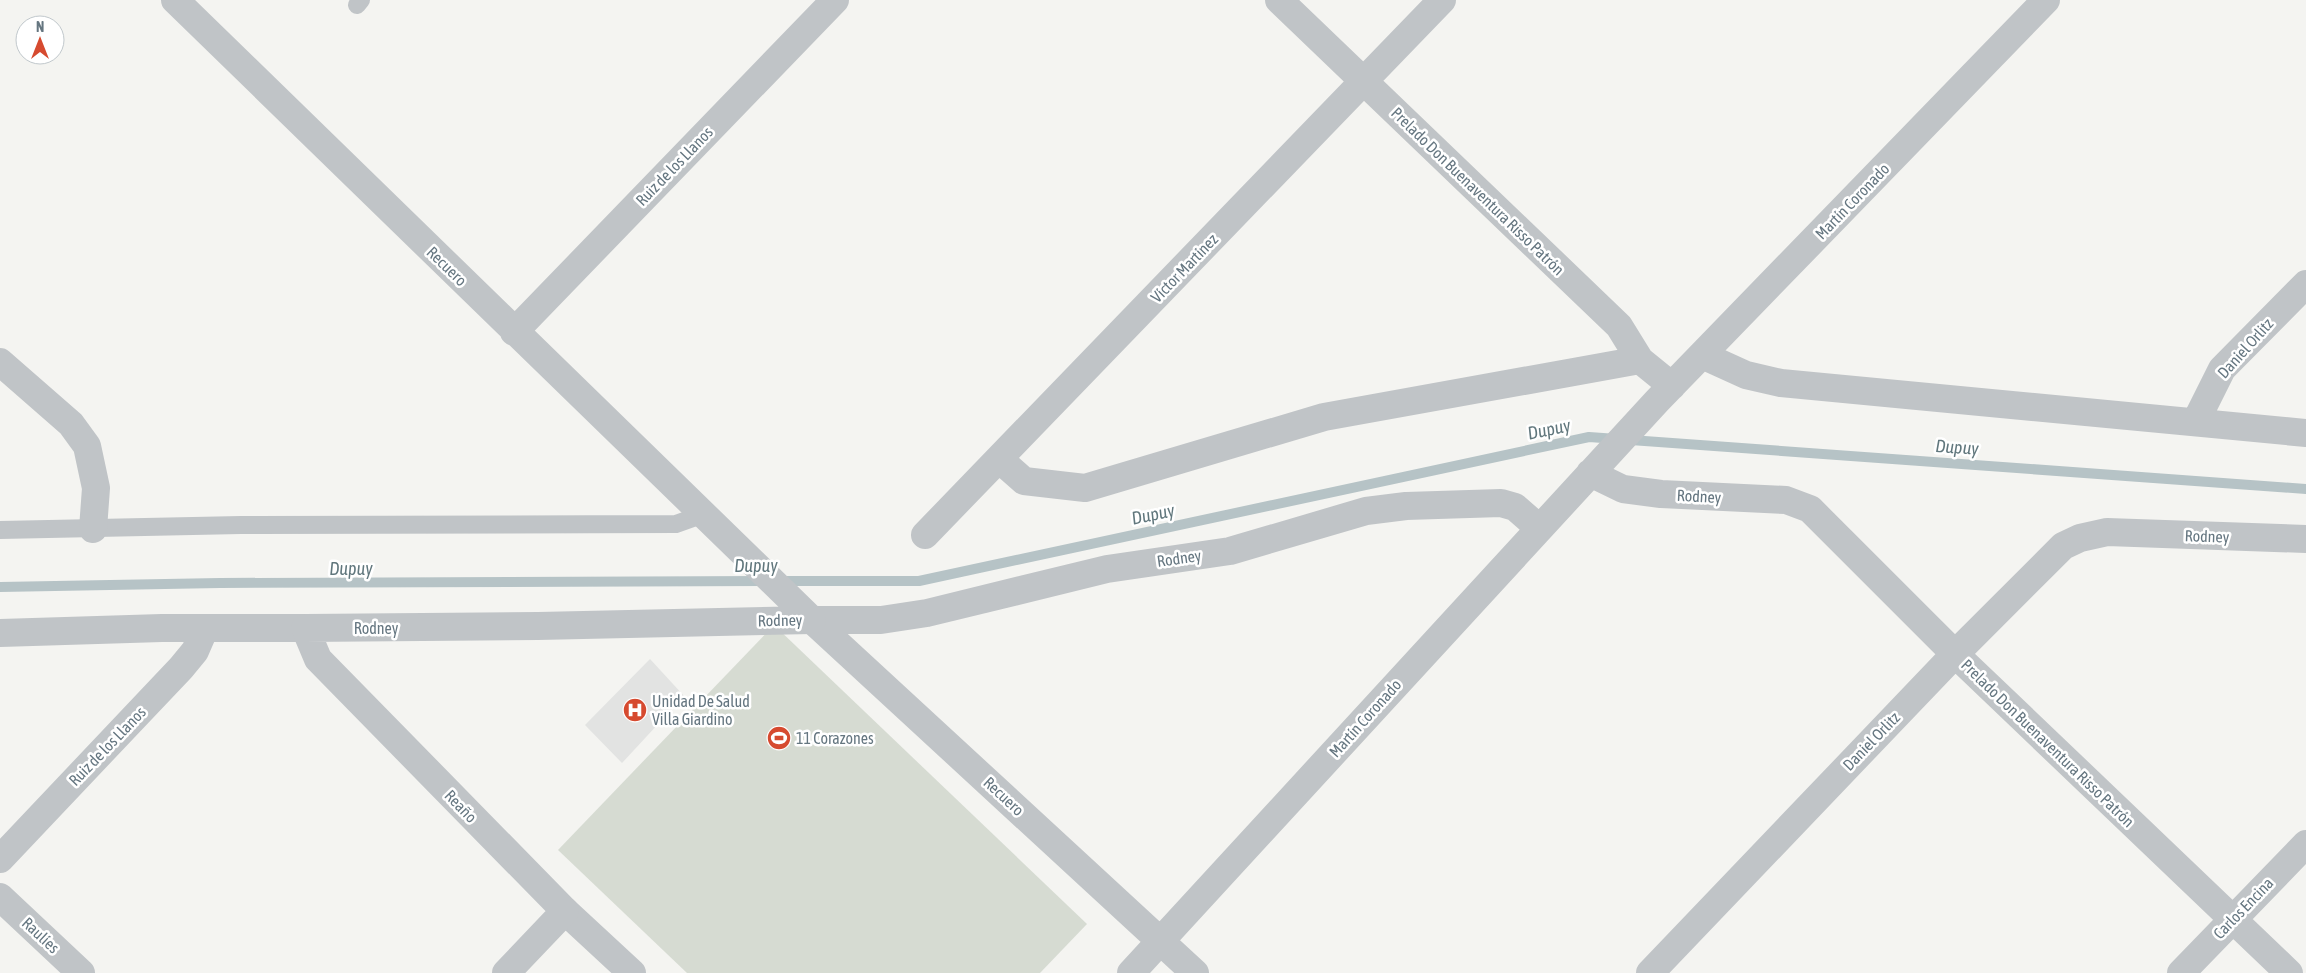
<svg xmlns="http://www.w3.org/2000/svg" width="2306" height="973" font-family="'Asap Condensed',sans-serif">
<rect width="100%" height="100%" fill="#f4f4f1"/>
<path fill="#e2e3e2" d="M650,659L684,696L622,763L585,725Z"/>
<path fill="#d6dbd2" d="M774,625L1087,924L1040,973H687L558,850Z"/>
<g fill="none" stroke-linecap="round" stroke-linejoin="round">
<path stroke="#b6c3c6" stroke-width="10" d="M778,581H919L1589,437L2306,489
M0,587L220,583L764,581"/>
<path stroke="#c0c4c7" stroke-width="18" d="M357,5L361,0
M0,530L241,525L676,524L704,514"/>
<path stroke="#c0c4c7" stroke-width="28" d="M1279,0L1619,326L1640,360L1672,386
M1702,355L1746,375L1781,383L2306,433
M0,362L71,424L87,446L96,488L93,529
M2196,421L2222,369L2306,284
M999,459L1024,481L1085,488L1324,417L1640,360
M1590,473L1623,489L1661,494L1786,500L1810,509L1955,654L2289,973
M925,535L1442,0
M812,620H881L927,613L1107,569L1230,551L1366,511L1406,506L1501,503L1515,507L1539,528
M812,620L1195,973
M0,633L162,628H305
M0,859L181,668L195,651L205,628
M0,897L81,973
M565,911L632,973
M1131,973L1657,401L2046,0
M1650,973L1955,654L2063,546L2080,538L2107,532L2306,539
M2181,973L2306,844"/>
<path stroke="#c0c4c7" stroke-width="28" d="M175,0L812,620
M514,332L835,0
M506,973L565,911L318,659L305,628L538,626L812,620"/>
</g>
<defs>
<g id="hospital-disc" transform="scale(1.25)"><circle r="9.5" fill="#d64a2f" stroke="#fff"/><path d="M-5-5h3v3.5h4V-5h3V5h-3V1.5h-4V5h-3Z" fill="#fff"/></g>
<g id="stadium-disc" transform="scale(1.25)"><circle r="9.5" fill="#d64a2f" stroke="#fff"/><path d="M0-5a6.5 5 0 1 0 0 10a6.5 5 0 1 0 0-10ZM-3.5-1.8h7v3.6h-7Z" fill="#fff"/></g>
</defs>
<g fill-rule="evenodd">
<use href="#hospital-disc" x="635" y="710"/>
<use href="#stadium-disc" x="779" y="738"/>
</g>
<g text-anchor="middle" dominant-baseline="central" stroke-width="5" stroke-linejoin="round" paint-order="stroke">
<g font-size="16" fill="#657680" stroke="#fff">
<text transform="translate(674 166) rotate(-46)">Ruiz de los Llanos</text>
<text transform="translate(1478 191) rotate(44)">Prelado Don Buenaventura Risso Patrón</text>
<text transform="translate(1852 201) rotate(-46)">Martín Coronado</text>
<text transform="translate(447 266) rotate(44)">Recuero</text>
<text transform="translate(1184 268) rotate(-46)">Víctor Martínez</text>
<text transform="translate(2245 348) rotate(-48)">Daniel Orlitz</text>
<text transform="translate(1699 496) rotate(3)">Rodney</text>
<text transform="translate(2207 536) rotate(2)">Rodney</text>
<text transform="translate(1179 558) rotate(-8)">Rodney</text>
<text transform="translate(780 620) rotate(-1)">Rodney</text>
<text x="376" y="628">Rodney</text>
<text transform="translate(1365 718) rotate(-48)">Martín Coronado</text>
<text transform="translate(1871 741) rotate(-46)">Daniel Orlitz</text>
<text transform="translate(2048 743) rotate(44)">Prelado Don Buenaventura Risso Patrón</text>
<text transform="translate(107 746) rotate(-46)">Ruiz de los Llanos</text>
<text transform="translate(1004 796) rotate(43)">Recuero</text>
<text transform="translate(461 806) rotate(46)">Reaño</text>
<text transform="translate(2243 908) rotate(-46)">Carlos Encina</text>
<text transform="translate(41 935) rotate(43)">Raulíes</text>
</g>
<g font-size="16" fill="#657680" stroke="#fff" text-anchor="start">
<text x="652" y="701">Unidad De Salud<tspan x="652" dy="18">Villa Giardino</tspan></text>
<text x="796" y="738">11 Corazones</text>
</g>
<g font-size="18" font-style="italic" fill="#61777d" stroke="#fff">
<text transform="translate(1549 429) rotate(-12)">Dupuy</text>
<text transform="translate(1957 447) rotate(4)">Dupuy</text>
<text transform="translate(1153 514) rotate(-12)">Dupuy</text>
<text x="756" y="565">Dupuy</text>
<text x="351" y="568">Dupuy</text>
</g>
</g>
<g transform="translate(40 40)"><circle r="24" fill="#ffffff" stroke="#c1c8cc"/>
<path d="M0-4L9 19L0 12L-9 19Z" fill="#d64a2f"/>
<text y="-8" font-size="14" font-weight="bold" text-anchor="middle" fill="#657680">N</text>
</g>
</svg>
